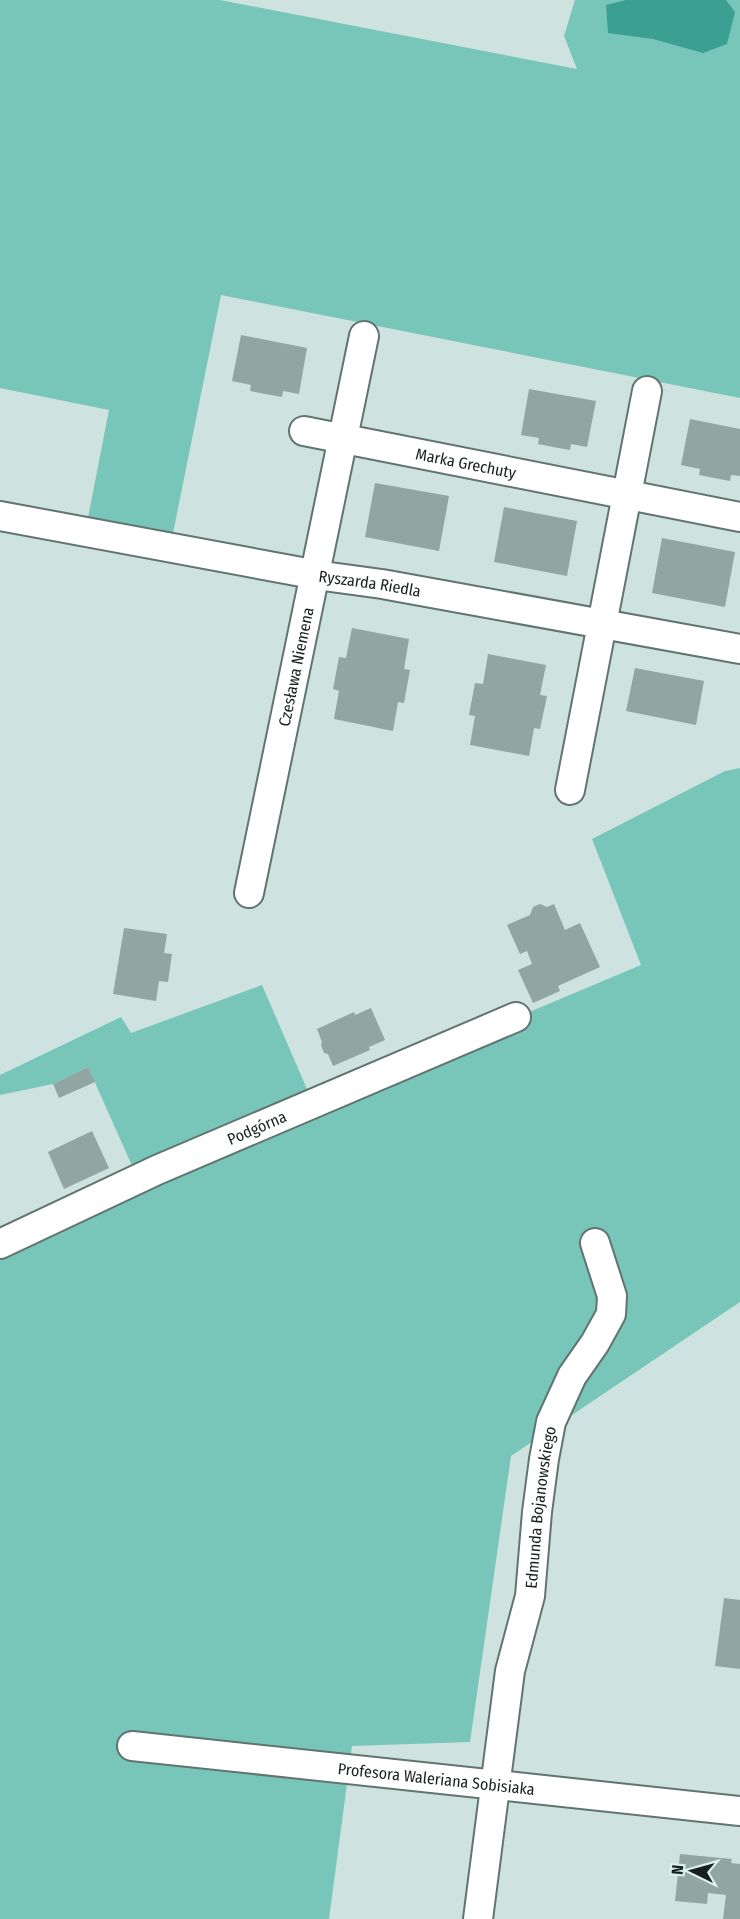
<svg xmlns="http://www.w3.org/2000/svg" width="740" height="1919" font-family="'Fira Sans Condensed',sans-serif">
<rect width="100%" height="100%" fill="#cee3df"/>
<path fill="#77c6b9" d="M0,0H220L577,69L564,36L575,0H740V398L221,295L170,548L85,533L109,410L0,388Z
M740,768V1302L511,1456L470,1742L352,1746L329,1919H0V1244L138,1179L88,1067L53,1084L0,1095V1075L121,1017L131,1033L262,985L313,1103L641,965L592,839L725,771Z"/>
<path fill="#3b9f92" d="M626,0H726L735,12L727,44L703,53L653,39L608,33L606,5Z"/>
<path fill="#91a5a2" d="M241,335L307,348L299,394L283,391L282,397L265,394L250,391L251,385L232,381Z
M529,389L596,401L587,447L571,444L570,450L553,447L538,444L539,438L521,435Z
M690,419L740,429V476L731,475L730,481L699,475L700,469L681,465Z
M375,483L449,496L439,551L365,537Z
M504,507L577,521L567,576L494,562Z
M662,538L735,552L725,607L652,593Z
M352,628L409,639L404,669L410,670L404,703L398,702L393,731L334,719L339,691L333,689L339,657L346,658Z
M488,654L546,665L540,695L547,696L540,729L534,728L529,756L470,745L475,716L469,715L475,683L483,684Z
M635,668L704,681L696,725L626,711Z
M540,904L547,907L554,904L565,930L580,923L600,967L558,986L560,991L533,1003L518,970L532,964L527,951L520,954L507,925L530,915L533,907Z
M124,928L167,934L164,953L172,954L168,982L159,981L156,1001L113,994Z
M371,1008L385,1040L369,1047L370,1050L333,1066L328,1054L324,1053L321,1045L322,1042L317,1029L354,1012L355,1015Z
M88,1067L95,1082L59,1098L53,1084Z
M92,1131L109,1168L64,1189L48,1152Z
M724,1598L740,1600V1669L715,1666Z
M680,1854L732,1859L731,1863L740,1864V1919H723L726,1895L708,1893L707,1904L675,1901Z"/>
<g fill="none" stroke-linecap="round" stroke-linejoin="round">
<g stroke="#617470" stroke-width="32">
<g id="street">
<path id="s1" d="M304,431L740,517"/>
<path id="s2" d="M0,516L323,576L382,584L740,649"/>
<path d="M570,790L647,391"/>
<path id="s3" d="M249,893L364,336"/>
<path id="s4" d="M0,1244L157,1170L516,1017"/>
<path id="s5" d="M132,1746L740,1811"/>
<path id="s6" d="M478,1919L510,1671L530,1596L537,1512L544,1459L551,1422L572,1376L595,1343L611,1314L612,1296L595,1243"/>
</g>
</g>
<use href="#street" stroke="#fff" stroke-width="28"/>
</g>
<g text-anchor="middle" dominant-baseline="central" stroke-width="5" stroke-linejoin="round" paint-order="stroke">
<g font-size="16" fill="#18201f" stroke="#dbf1ec">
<text stroke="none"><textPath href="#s1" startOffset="165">Marka Grechuty</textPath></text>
<text stroke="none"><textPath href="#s2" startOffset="376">Ryszarda Riedla</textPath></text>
<text stroke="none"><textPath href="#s3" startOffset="231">Czesława Niemena</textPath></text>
<text stroke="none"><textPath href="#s4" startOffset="282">Podgórna</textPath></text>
<text stroke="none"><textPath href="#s6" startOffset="417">Edmunda Bojanowskiego</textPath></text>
<text stroke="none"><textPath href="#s5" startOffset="306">Profesora Waleriana Sobisiaka</textPath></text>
</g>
</g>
<g transform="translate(692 1871) rotate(275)" stroke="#dbf1ec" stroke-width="4.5" paint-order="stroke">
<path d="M0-4.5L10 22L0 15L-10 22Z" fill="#18201f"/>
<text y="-9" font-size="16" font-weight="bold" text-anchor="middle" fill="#18201f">N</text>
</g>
</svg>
